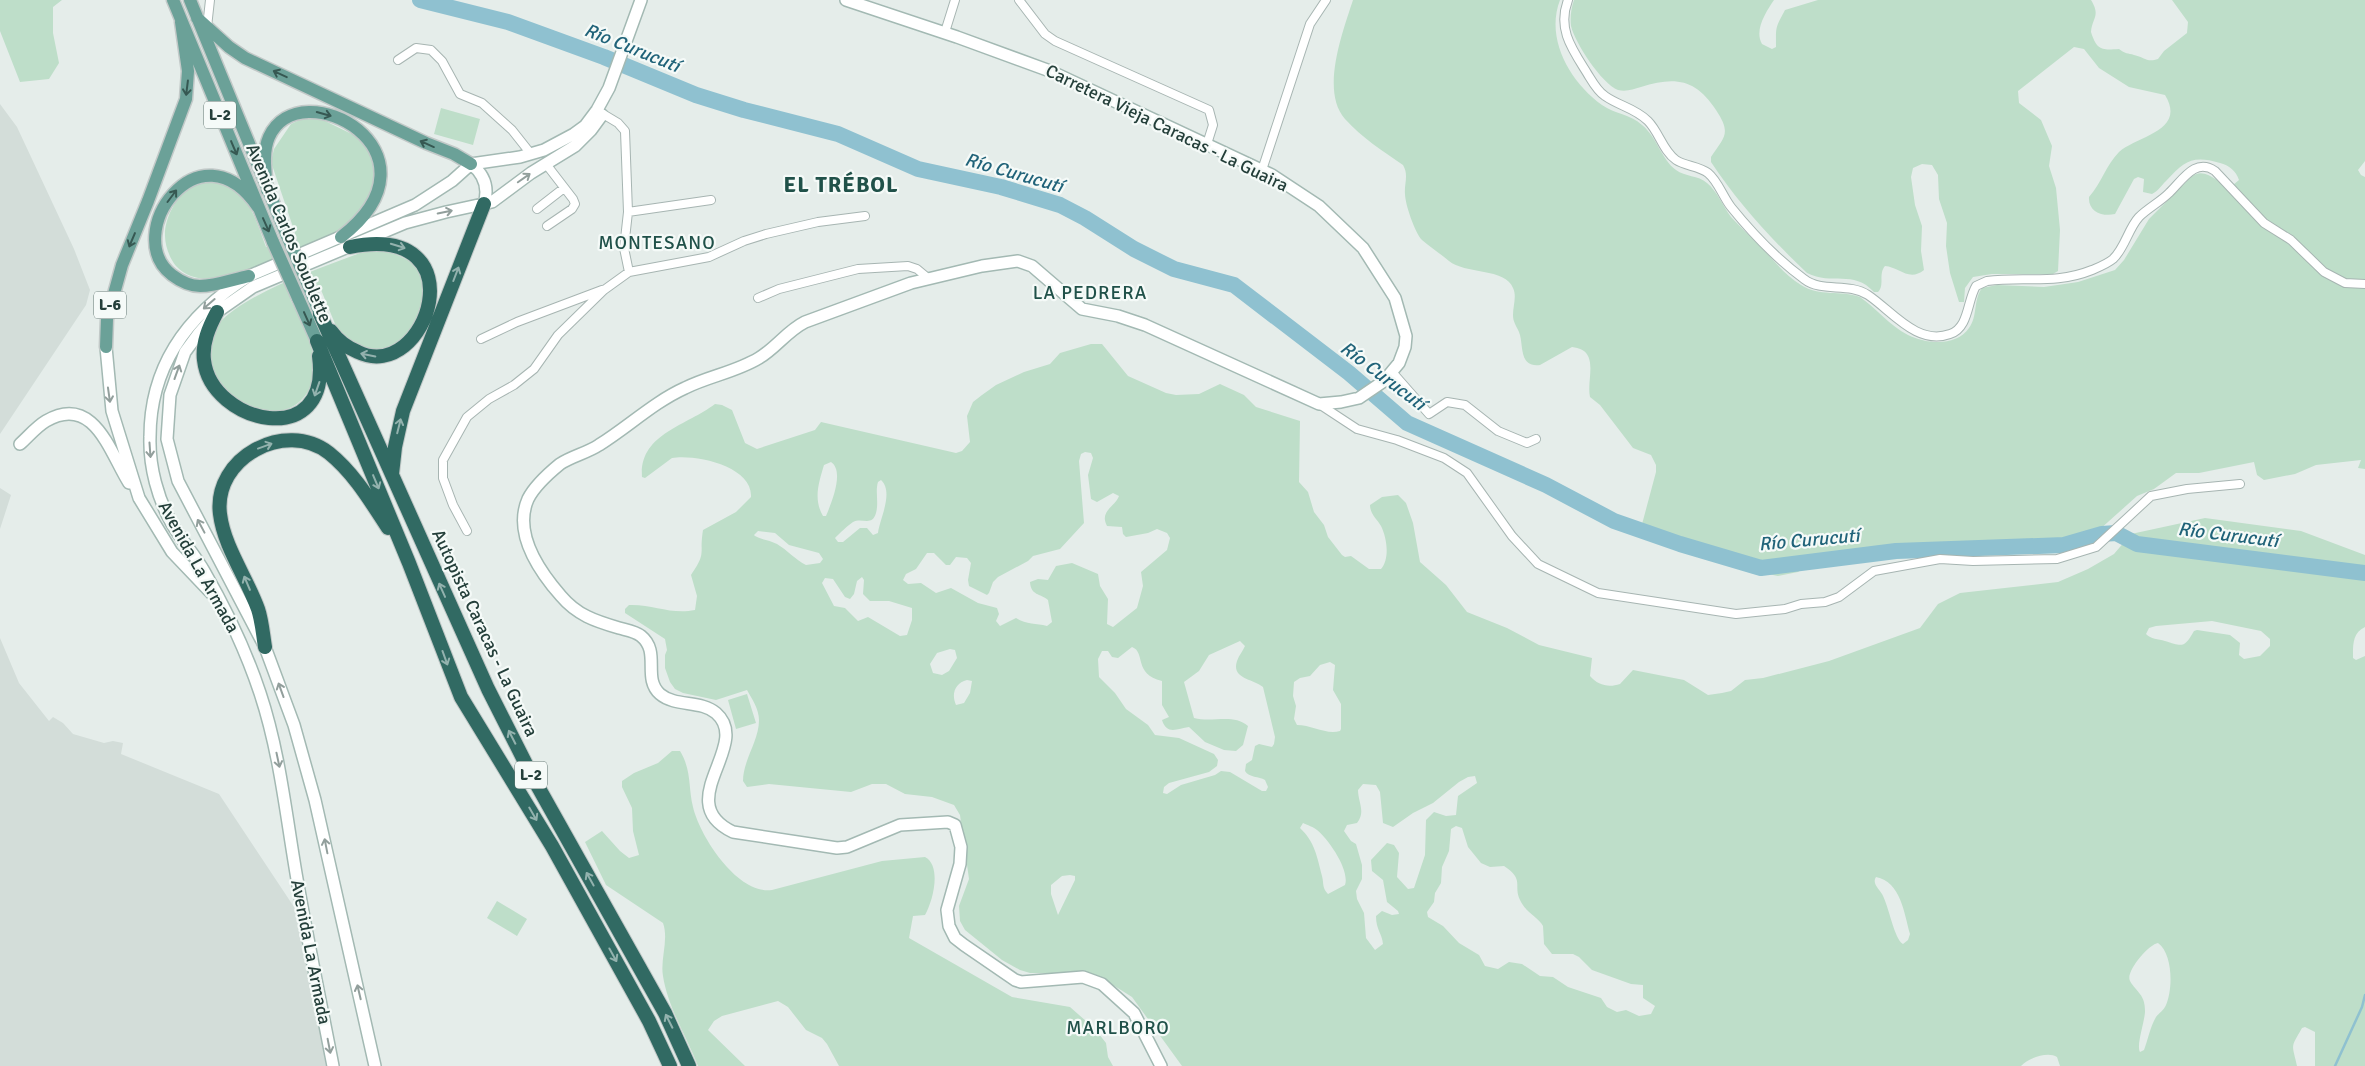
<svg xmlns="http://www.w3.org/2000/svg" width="2365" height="1066" font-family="Signika,sans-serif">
<rect width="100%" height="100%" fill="#e5edea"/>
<path fill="#d3ddd9" d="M0,104L17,127L74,249L90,290L86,305L0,434Z
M0,488L11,495L0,529Z
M0,638L19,683L49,721L53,717L63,723L73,734L104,743L113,741L123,743L121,754L219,794L300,916L326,1066H0Z"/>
<path fill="#bedec9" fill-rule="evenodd" d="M0,0H62L53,7V33L59,63L49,79L20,82L0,31Z
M1353,0H1560C1545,39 1570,82 1602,105C1615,114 1630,114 1642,125C1657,137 1661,159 1676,170C1685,177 1698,175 1707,183C1717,191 1723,206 1731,217C1741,228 1752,238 1763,249C1775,262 1786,276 1801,285C1820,297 1840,290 1860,297C1876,308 1890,326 1908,335C1926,344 1956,347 1969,328C1978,316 1973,300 1982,288L1997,285L2044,287L2078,282L2115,270L2124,260L2149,219L2191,177C2206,165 2216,185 2233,185L2239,180C2236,171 2229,165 2220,163C2192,155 2185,161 2166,181C2161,186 2158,191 2152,194L2143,192L2144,179L2138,177L2134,179L2115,214C2103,217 2088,212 2089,197C2101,184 2106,165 2119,152C2137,136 2187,131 2165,95L2129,87L2099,68L2084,49L2074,47L2018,91L2019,103L2041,120L2052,146L2049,166L2056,188L2060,230L2058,271L2053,274H1992L1973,277L1965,288L1964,302H1959L1950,273L1946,246L1947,223L1939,199L1938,175L1932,165L1922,164L1913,168L1911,177L1915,205L1922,226L1921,251L1924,270C1909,282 1899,267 1885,266C1878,274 1885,285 1878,292H1874C1853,269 1832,286 1807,273C1772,240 1738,203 1711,162V157C1724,137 1732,134 1716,110C1696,79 1675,76 1641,87C1633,89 1627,92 1618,90C1602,84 1575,43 1571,26C1570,18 1571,8 1574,0H1774C1766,12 1754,30 1762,44L1772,49L1776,47C1776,26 1775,29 1785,10L1818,0H2091C2101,16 2092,18 2091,32C2097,51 2102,50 2119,49C2125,54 2128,53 2134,55C2144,57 2147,63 2158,59L2164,51L2187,33L2188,22L2172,0H2365V161L2358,170L2361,175L2365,177V281L2352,286L2356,288H2365V469L2358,468L2361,460L2316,465L2295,474L2264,480L2257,475L2254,462L2199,473H2176L2154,489L2137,496L2089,539L2066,553H2040L2005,549L1985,544L1936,542L1921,547L1914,552L1892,556L1884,557L1864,551L1829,553L1819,556L1798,572L1778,576L1738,568L1721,559L1696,552L1674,541L1659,538L1641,528L1656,472V465L1651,455L1633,448L1600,405L1590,397C1586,379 1601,350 1572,347L1540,365C1518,368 1524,344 1519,332C1516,325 1513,322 1513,315C1513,306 1517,296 1513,288C1506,268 1464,274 1449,261C1441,254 1431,248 1422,240C1415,233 1405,204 1405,194C1404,184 1409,175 1403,165C1384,152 1361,137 1345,119C1320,91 1343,31 1353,0Z
M441,108L480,119L473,145L434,134Z
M319,118L364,140C370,153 377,168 376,183C376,198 354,223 341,230C326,239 308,244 292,251C262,264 205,297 176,266C170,259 165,246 165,236C164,219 177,195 190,187C198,182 207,182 216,183C223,183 235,187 240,193C253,208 259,228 266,247L295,233L271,162L274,149L291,124L302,119Z
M370,249L387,250L418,265L427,296L408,337L377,354L347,341L338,331L319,285L290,299C300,318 314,345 315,366C315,391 296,414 270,411C258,410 245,404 235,398C227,393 216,387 212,378C210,372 211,362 210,355C209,342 208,334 218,324C249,290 326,267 370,249Z
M1091,344H1102L1128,376L1166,393L1176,395L1199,394L1220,384L1244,395L1256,407L1300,421L1299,482L1308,492L1314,512L1324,525L1328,537L1342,555L1345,557L1351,556L1369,569H1381C1390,559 1387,538 1381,526C1377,519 1370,514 1370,505L1382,497L1398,495L1406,503L1413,523L1420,562L1446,585L1467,612L1507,628L1539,645L1592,658L1590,676C1598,685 1608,688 1620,684L1633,670L1684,680L1708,695L1722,693L1731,691L1745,680L1763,678L1829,661L1920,628L1938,604L1960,593L2058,582L2088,569L2114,554L2131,534L2205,518L2301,531L2365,555V627C2352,633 2353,646 2353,658L2356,660L2365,656V1066H2315V1032L2305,1027L2302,1028C2290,1049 2292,1043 2297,1066H2060L2057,1057C2048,1051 2028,1058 2021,1066H1182L1132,997L1105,980L1094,975L1080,973H1030L1020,970L1002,960L965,930L960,921L959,906L969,879L960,815L954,805L932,797L905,794L886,784H872L851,792L769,784L747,787L743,781C743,760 759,741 759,720C759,709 752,699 747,690L716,700L683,693L675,689L670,682L665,668V655L667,650L665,639L625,613V609L629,605C653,604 671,615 695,610L697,596L691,575C707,552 699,555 703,530L736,512L751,497C753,466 695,454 672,458L645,478L642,477C639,434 686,426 715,404L722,405L732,410L745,443L757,449L815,430L821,422L956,453L962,451L970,442L967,416L973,402L982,395L996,385L1024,372L1050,364L1060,353ZM1085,452L1091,453L1093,458L1088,475L1091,499L1097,502L1113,493L1119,496C1115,507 1099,511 1107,526L1122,527L1123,534L1126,537L1148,533L1157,529L1167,533L1170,538L1167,550L1141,572L1143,586L1137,608L1113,627L1107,624L1108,599L1100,586L1098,574L1072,563L1056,566L1048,580L1038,579L1030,582C1031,596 1040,593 1048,600L1052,622L1047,626C1036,623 1027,625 1016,618L1000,626L996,621L999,614L997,608L978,603L951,588L936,593L921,583L908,584L903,580L906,574L916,569L927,553H934L946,565H950L956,557L967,558L971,563L968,580L969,586L987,595L989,593L993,582L998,577L1028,561L1033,556L1060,549L1084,523L1079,461L1081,454ZM831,462C845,471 831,504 826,516H823C813,499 819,482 824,465ZM881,480C894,492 880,518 878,533L873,535L867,528H860L843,542H838L835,538C840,533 847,526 853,522C862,517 872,527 876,513C879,502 875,492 878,482ZM758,531L775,533L789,545L819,553L823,559L820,563L806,565C796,560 787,550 777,544C770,540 762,540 755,536L754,535ZM862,577L864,580L863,594L870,601H889L912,608V620L907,635L900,636L868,617L858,621L845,608L834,606L822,583L825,578L833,579L845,597L850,599L854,594L857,581ZM2212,621L2261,631L2270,639V646L2260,656L2244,659L2239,655L2240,643L2230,635L2197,630L2194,631C2184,649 2182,646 2165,641C2158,639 2151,639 2146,634L2149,628L2156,626ZM1240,641L1245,646C1243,651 1239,655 1237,661C1231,679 1253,679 1263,687L1275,737L1274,744L1272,747L1259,744L1255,746L1252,760L1246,764L1245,771C1249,778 1259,776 1265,780L1268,787L1266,791H1262L1230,772L1221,771L1215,775L1181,785L1167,794L1163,793L1164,787L1169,783L1209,772L1217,766L1218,760L1214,754L1179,738L1155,735L1148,725L1126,709L1115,693L1099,677L1098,659L1102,651H1108L1112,657L1118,658L1132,647C1146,652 1133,674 1162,681V705L1169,717L1162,720C1167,736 1178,728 1189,727L1205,742L1224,750L1236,751L1243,745L1248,726C1233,713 1213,723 1194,718L1184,682L1199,671L1209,655ZM950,649L955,650L957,658L949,671L942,675L933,673L930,664L937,653ZM1330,662L1335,665L1333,690L1341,704V729L1340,731C1326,735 1312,725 1297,725L1294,719L1296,706L1293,696L1294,682L1300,678L1310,676L1320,665ZM967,680L972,681L970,693L964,703L956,705C951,694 955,683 967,680ZM1475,776L1477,783L1458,796L1456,815L1446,816L1434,812L1426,820L1425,855L1414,888L1408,889L1397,877L1399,853L1394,845L1387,843L1371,860L1372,871L1383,880L1387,902L1398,911L1399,914L1392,915L1382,911L1376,916C1376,930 1382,933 1383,944L1375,950L1366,938L1364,913L1357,899L1356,891L1362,879V865L1356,844L1351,841L1344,831L1347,825L1357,823C1366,812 1358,802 1358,790L1363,784L1376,785L1380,792L1383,823L1393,827L1413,813L1433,803L1459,782L1468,777ZM1303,823C1307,825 1314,827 1317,830C1329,840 1350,870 1345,885L1328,894C1322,888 1324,884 1322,876C1317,857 1315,842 1300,828ZM1456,826L1462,828L1468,847L1481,863L1490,867L1504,866C1525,880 1513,885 1520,900C1526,913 1538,917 1543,926L1544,944L1552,954H1573L1579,957L1592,970L1631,984L1643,985V998L1655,1006L1651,1014L1639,1016L1626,1010L1617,1012L1607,1007L1601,998L1568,987L1553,977L1540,976L1522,964L1509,962L1498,969L1485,966L1479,955L1459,943L1443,926L1428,917L1427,912L1434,902L1435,893L1441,883L1442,867L1449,851L1451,829ZM1070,875L1075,876V880L1058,915L1051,894V885L1062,876ZM1876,877C1901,882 1904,913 1910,934L1908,940L1903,944C1894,939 1889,906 1882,894C1878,888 1872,883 1876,877ZM2158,943C2173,954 2173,989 2166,1005C2164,1010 2159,1013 2156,1017C2150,1027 2148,1040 2144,1050L2140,1052C2136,1045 2145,1021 2145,1011C2145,994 2137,993 2130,981C2125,972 2149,944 2158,943Z
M747,694L756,723L736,729L728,700Z
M672,751H680C692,771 688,787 693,807C700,837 738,895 772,890L882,861L925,857C942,866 933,901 925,915L913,916L909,938L1012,997L1070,1007L1095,1029L1106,1043L1108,1057L1113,1066H839L827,1044L822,1038L806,1030L788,1007L778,1001L722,1016L714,1021L708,1030L745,1066H698C687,1037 668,1008 663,976C660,959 669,940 663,923L606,885L585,842L602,831L620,851L629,858L639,855L633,831L632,808L622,787V781L634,773L658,763Z
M497,901L527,919L517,936L487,918Z"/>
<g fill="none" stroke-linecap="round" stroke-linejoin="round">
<path stroke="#8fc1d0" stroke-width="2.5" d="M2335,1066L2362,1007L2365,995"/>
<path stroke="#8fc1d0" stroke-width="16" d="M420,0L508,22L604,57L696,95L744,110L838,134L918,169L1001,187L1060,205L1085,218L1134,249L1174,269L1234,285L1349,373L1407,423L1546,485L1614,521L1680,544L1761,568L1896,551L2064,545L2102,534L2116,533L2137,544L2365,573"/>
<g stroke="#a7b5b2" stroke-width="10">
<path id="street" d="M1019,0L1045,34L1055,41L1209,110L1213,125L1207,144
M1568,0C1557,29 1572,49 1587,73C1592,81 1597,91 1605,96C1619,106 1635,108 1648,121C1659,132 1663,151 1676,160C1685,166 1699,166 1708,173C1718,181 1723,197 1731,207C1752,233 1777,259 1804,279C1822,293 1848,282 1868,295C1892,311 1917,346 1950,334C1969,328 1967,301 1976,286L1987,281C2024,276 2055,285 2092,270C2099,267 2107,264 2113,259C2125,248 2128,229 2139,217C2148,208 2160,202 2169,193C2182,181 2195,157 2215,171L2264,223L2291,240L2324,272L2345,283L2365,284
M207,27L210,0
M945,32L955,0
M398,60L416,48L431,50L442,61L460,94L482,103L512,130L531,154
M598,111L618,123L625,131L628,212L624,248L629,272L709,257L744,241L766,234L818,222L865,216
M546,164L573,199L575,204L572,209L547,226
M1262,170L1310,24L1326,0
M537,209L564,188
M628,212L711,200
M758,298L779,289L858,269L908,266L917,269L929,279
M481,339L517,322L602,290
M1393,373L1429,414L1447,402L1465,405L1498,431L1527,443L1536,439
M1319,404L1357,429L1397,440L1444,458L1467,473L1512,536L1538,564L1598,593L1736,614L1785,609L1801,604L1825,602L1839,597L1874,571L1940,559L1973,561L2057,559L2096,547L2151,496L2187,489L2240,484
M467,531L453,505L443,478V460L467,417L489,399L514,385L534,369L558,335L604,290L629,272"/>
</g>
<g stroke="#a3b9b3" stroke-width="14">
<path id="secondary" d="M846,0L957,37L1050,71L1272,175L1319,206L1363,248L1395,298L1406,336L1405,347L1399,363L1384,381L1359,398L1341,402L1319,404L1145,325L1118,316L1082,309L1032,266L1018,261L982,266L911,283L805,322C787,331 776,348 759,358C736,372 709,376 685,388C654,402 628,427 599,445C587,453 572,456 560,464C549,473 534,487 528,499C513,533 540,572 561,596C577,615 595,621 619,628C626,630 635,631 641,636C661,652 642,678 660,694C675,707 701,700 716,713C753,745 670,802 733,832L837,848L847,847L900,825L948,822L955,825L961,847L960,864L947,910L949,926L955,938L964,945L1015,980L1021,982L1083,977L1102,984L1134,1013L1161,1066
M471,164C485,175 489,188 484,204
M106,347L112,411L139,498L172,552L212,594
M20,444C29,436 36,427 46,421C94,393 110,453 129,483
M333,1066C321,1004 308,942 297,879C286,816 280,753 260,693C246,651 226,609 204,571C195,555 182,541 172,524C158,499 149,467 150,437C150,365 189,313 249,276L415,205L452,181L471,164L520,157L544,150L574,134L585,126L597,110L609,88L641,0
M375,1066L315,800L294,725L265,647L178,481L167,439L170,395L185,352L199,333L217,312L253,287L405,223L446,212L492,202L531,173L575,146L591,130L602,115"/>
</g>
<g stroke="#c2c9c8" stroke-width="15">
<path id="primary" d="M173,0L273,242
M190,0L287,236
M197,18L229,47L245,58L426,143L454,154L471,164
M267,190C266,174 262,153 269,137C300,69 451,152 341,237
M249,276C234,279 216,286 200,286C191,286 180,281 172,275C120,235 199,121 258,207
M311,292L320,314
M298,298L317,341
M106,347L107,319L122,265L148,201L186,99L188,71L181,22"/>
</g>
<g stroke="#c2c9c8" stroke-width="16">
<path id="highway" d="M217,312C209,327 202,343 204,360C211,424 332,452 319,356
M320,314L488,689L532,776L665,1013L689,1066
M331,331C338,341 346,347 358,352C427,385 481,221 350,247
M317,341L409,563L461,697L552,846L649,1021L670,1066
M392,474L395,447L403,411L484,204
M265,647C263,635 262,621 258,609C247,578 224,547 220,514C213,458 285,419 329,453C354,473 371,502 388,528"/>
</g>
<use href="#street" stroke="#fff" stroke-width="8"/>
<use href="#secondary" stroke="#fff" stroke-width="11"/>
<use href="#primary" stroke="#6ba198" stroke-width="12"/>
<use href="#highway" stroke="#316a63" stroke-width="14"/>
<g stroke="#c2c9c8" stroke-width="15" stroke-linecap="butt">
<path id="primary-bridge" d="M287,236L311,292
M273,242L298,298"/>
</g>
<use href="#primary-bridge" stroke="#6ba198" stroke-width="12"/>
</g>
<defs><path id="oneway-shaft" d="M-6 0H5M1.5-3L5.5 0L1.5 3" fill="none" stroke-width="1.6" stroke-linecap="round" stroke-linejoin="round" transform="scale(1.25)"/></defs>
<g stroke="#365852">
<use href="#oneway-shaft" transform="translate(280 74) rotate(-155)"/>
<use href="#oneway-shaft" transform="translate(187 88) rotate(97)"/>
<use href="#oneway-shaft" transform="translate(324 114) rotate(16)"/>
<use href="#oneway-shaft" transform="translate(427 144) rotate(-156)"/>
<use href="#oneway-shaft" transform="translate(234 148) rotate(67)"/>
<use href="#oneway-shaft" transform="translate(172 196) rotate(-53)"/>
<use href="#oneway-shaft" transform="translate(266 225) rotate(66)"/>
<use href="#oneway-shaft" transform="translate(132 240) rotate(113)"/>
<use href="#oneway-shaft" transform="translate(307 319) rotate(66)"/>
</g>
<g stroke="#929f9c">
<use href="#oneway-shaft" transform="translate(524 178) rotate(-35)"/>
<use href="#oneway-shaft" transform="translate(445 212) rotate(-12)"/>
<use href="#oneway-shaft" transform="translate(209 304) rotate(139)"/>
<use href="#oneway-shaft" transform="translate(177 372) rotate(-70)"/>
<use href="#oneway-shaft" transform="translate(109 395) rotate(82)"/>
<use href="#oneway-shaft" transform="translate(150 450) rotate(86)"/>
<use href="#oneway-shaft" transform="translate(201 526) rotate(-118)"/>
<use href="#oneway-shaft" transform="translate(281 690) rotate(-110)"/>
<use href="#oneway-shaft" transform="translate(278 760) rotate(78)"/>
<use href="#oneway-shaft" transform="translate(326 846) rotate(-101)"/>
<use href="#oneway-shaft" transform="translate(359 992) rotate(-103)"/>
<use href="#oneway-shaft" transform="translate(329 1046) rotate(79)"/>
</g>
<g stroke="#93b2ae">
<use href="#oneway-shaft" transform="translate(398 246) rotate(17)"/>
<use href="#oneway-shaft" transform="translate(456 274) rotate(-69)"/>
<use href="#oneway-shaft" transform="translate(368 355) rotate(-168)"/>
<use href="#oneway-shaft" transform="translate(317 389) rotate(109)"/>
<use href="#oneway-shaft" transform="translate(399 426) rotate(-76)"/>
<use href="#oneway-shaft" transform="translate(265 446) rotate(-20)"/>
<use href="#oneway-shaft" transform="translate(376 482) rotate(67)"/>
<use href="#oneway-shaft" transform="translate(247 583) rotate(-113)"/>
<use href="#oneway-shaft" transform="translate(442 590) rotate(-114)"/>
<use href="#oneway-shaft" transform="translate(445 658) rotate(70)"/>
<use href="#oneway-shaft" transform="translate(512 737) rotate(-117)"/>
<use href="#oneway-shaft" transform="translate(533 814) rotate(60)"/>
<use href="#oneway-shaft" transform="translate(590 879) rotate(-119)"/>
<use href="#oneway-shaft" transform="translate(613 955) rotate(61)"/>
<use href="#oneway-shaft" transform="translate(669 1021) rotate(-117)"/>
</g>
<g text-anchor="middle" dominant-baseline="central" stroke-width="4.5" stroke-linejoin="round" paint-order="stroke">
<g fill="#f5faf8" stroke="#637773" stroke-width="1">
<rect x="204" y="101.5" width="32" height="27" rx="4"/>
<rect x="94" y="291.5" width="32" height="27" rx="4"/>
<rect x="515" y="761.5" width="32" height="27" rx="4"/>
</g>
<g font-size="16" font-weight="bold" fill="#243f3a">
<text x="220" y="115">L-2</text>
<text x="110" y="305">L-6</text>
<text x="531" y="775">L-2</text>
</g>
<g font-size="18" fill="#243f3a" stroke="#f5faf8">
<text transform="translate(1167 128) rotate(26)">Carretera Vieja Caracas - La Guaira</text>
<text transform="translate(289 233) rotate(67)">Avenida Carlos Soublette</text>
<text transform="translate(199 567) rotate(61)">Avenida La Armada</text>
<text transform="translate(485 633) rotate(65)">Autopista Caracas - La Guaira</text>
<text transform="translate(311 952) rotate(79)">Avenida La Armada</text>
</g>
<g font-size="19" font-style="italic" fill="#206379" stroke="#f5faf8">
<text transform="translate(632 48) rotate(22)">Río Curucutí</text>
<text transform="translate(1014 173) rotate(16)">Río Curucutí</text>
<text transform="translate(1383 376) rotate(37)">Río Curucutí</text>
<text transform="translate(2228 535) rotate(7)">Río Curucutí</text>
<text transform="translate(1809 540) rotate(-5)">Río Curucutí</text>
</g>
<g font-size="19" letter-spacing="1" fill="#205149" stroke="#f5faf8">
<text x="657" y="243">MONTESANO</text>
<text x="1090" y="293">LA PEDRERA</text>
<text x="1118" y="1028">MARLBORO</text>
</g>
<g font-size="22" font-weight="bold" letter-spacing="1" fill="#205149" stroke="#f5faf8">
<text x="841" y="184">EL TRÉBOL</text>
</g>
</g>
</svg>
